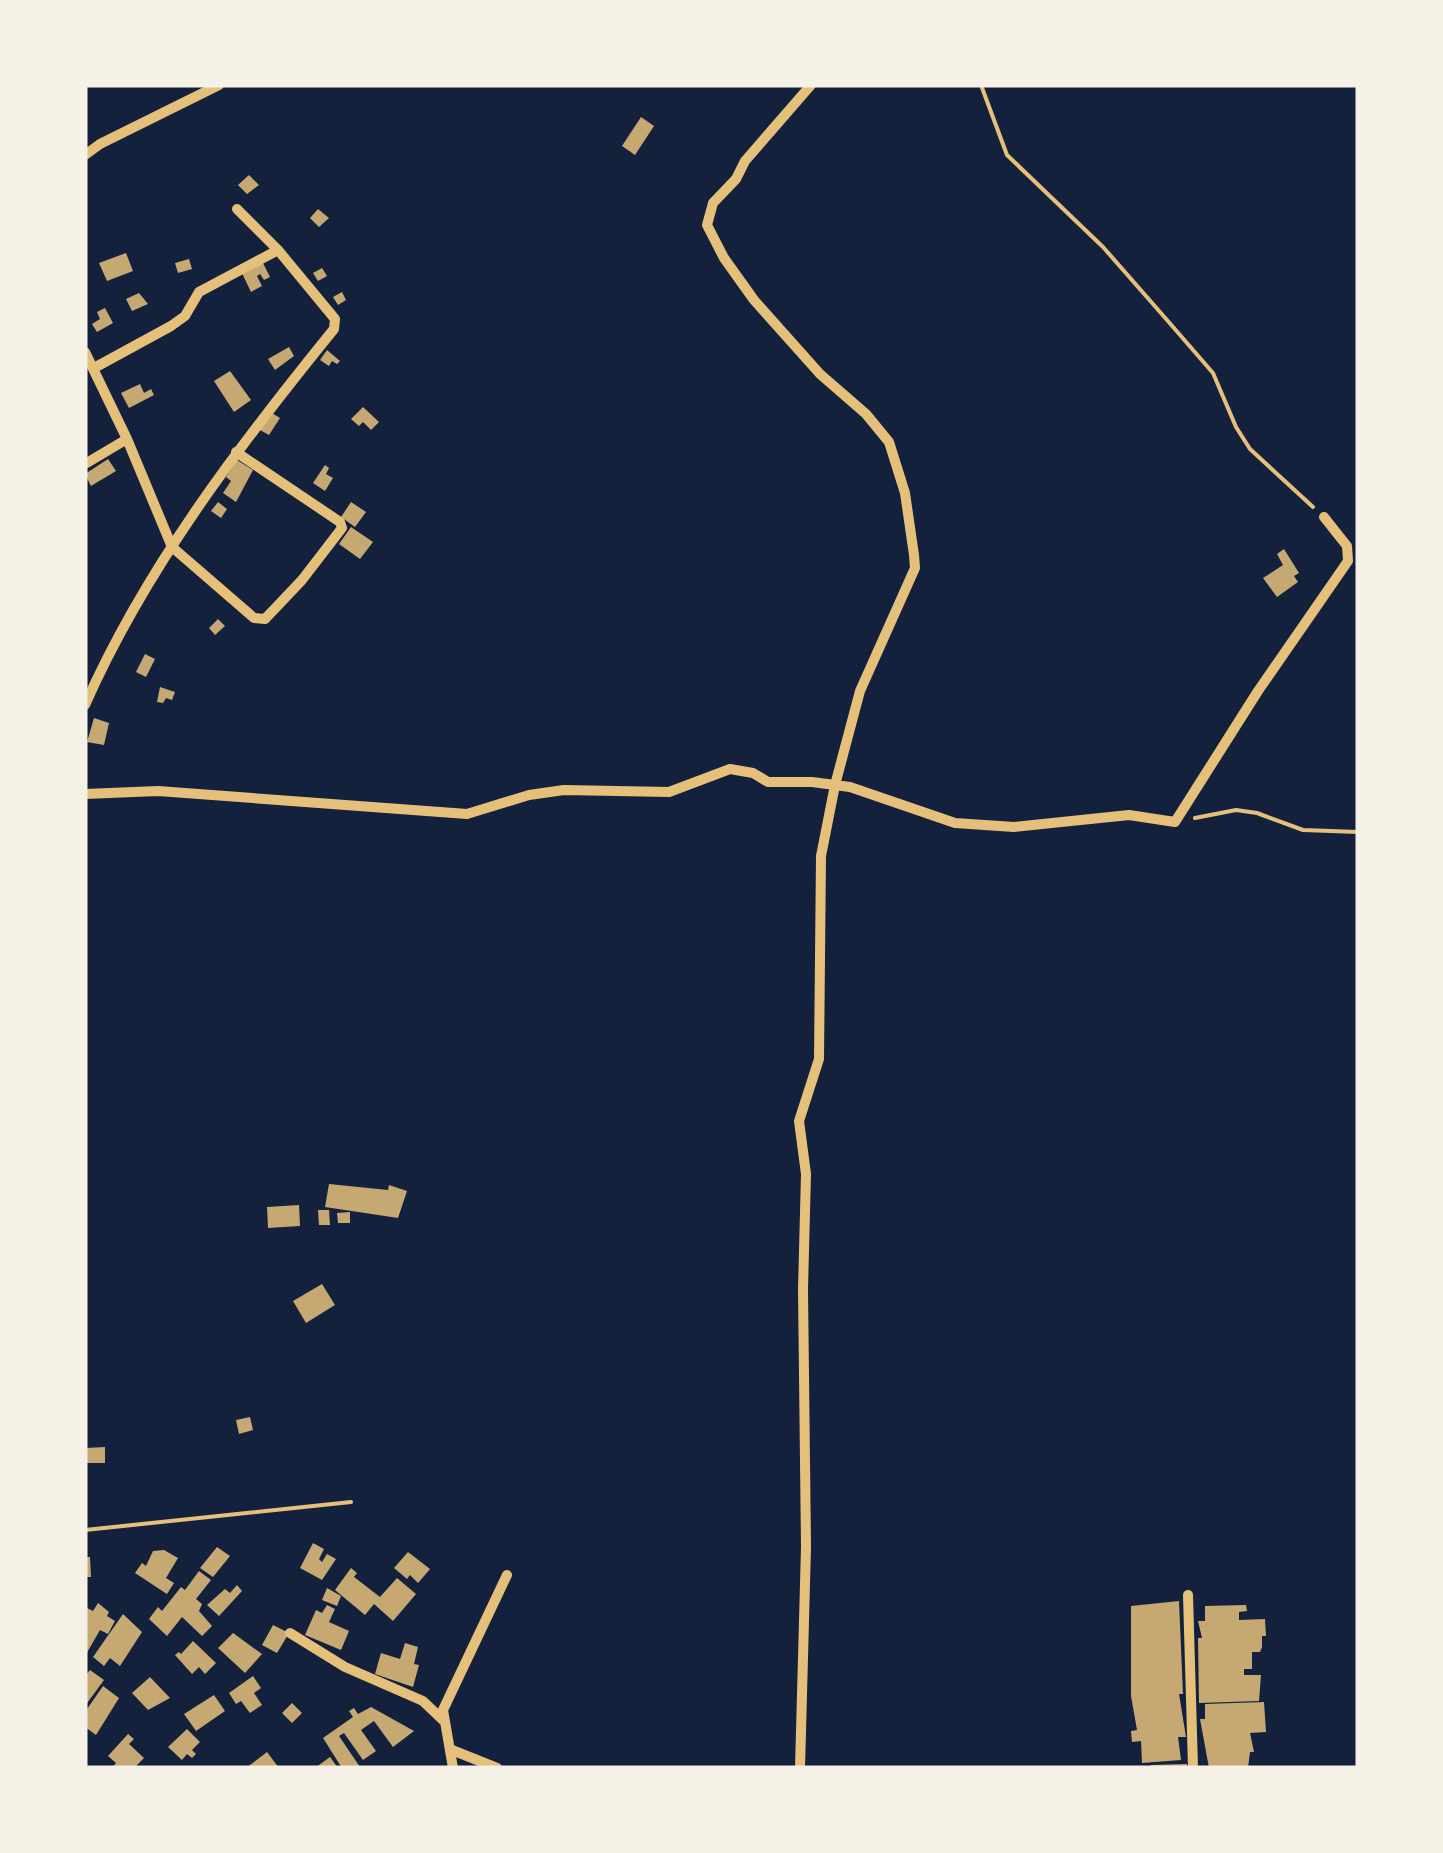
<svg xmlns="http://www.w3.org/2000/svg" width="1443" height="1853" font-family="Inter,sans-serif">
<rect width="100%" height="100%" fill="#14213d"/>
<path fill="#c6a872" d="M641,117L654,126L635,155L622,146Z
M249,175L259,185L247,194L238,185Z
M318,209L329,218L319,227L310,218Z
M126,253L133,271L107,281L99,263Z
M189,259L192,269L178,273L175,263Z
M262,261L270,277L264,280L260,274L257,276L262,286L251,292L241,271Z
M322,268L327,276L318,281L313,273Z
M342,292L346,300L338,305L333,297Z
M139,293L148,304L132,311L126,299Z
M105,308L113,323L97,332L92,324L100,319L97,312Z
M289,347L294,356L275,370L268,359Z
M327,350L340,361L337,364L332,361L329,366L320,360Z
M230,371L251,400L234,412L214,381Z
M140,384L144,393L151,389L154,395L129,408L121,393Z
M363,407L379,422L371,430L363,422L359,426L351,419Z
M272,413L280,418L269,435L260,430Z
M108,459L116,471L91,486L85,474Z
M237,460L253,470L236,502L223,493L231,481L226,477Z
M325,465L329,468L326,474L333,478L325,491L313,483Z
M218,502L227,509L221,518L211,511Z
M351,502L366,512L355,527L341,517Z
M351,527L373,542L360,559L339,544Z
M1284,549L1299,573L1294,576L1298,582L1277,597L1263,578L1283,565L1277,554Z
M218,619L225,626L215,635L209,628Z
M145,654L155,659L146,677L136,672Z
M160,687L175,692L172,700L166,698L163,703L157,702Z
M94,718L109,723L104,745L87,742Z
M329,1184L388,1190L389,1185L407,1191L398,1218L325,1207Z
M299,1205L300,1226L268,1228L267,1207Z
M318,1210H329L330,1225H319Z
M350,1212V1223H338L337,1213Z
M322,1284L335,1305L306,1323L293,1301Z
M250,1417L253,1430L239,1434L236,1420Z
M105,1447V1463H87L86,1448Z
M313,1543L324,1549L319,1559L322,1562L327,1554L336,1559L322,1580L300,1568Z
M217,1547L230,1556L213,1577L200,1568Z
M164,1550L178,1558L166,1578L174,1583L167,1594L135,1573L142,1563L146,1566L153,1551Z
M408,1552L430,1569L418,1583L410,1575L407,1579L394,1568Z
M85,1557H90L91,1577H85Z
M351,1568L357,1573L354,1577L380,1597L397,1578L416,1594L393,1621L374,1604L365,1615L335,1590Z
M199,1571L211,1580L196,1599L202,1604L199,1611L212,1626L202,1636L182,1617L167,1636L149,1619L158,1607L162,1611L181,1587L185,1590Z
M237,1585L242,1591L219,1616L207,1605L225,1589L230,1593Z
M327,1588L341,1596L337,1606L322,1600Z
M1179,1601L1183,1694H1179L1186,1737H1178L1181,1760L1142,1763L1141,1741L1132,1742L1131,1731L1137,1730L1131,1696V1606Z
M98,1603L109,1612L107,1616L115,1621L108,1634L100,1630L85,1656V1607L93,1611Z
M327,1605L335,1609L329,1622L349,1631L341,1650L305,1635L316,1610L322,1613Z
M1246,1605L1247,1611L1239,1612V1620L1265,1619L1266,1636H1262V1647L1260,1652H1252V1669H1244V1675H1261L1259,1701L1199,1703L1198,1638H1202L1198,1621H1205V1606Z
M123,1614L142,1632L120,1666L110,1658L104,1666L93,1657Z
M273,1625L289,1633L277,1653L262,1645Z
M233,1633L262,1654L245,1673L218,1648Z
M193,1641L216,1663L205,1674L199,1667L192,1674L175,1655L179,1652L181,1654Z
M405,1643L418,1647L414,1664L419,1665L413,1687L375,1674L381,1653L400,1659Z
M90,1670L104,1680L85,1706V1676Z
M253,1676L261,1688L254,1693L262,1705L250,1713L241,1701L236,1704L229,1693Z
M150,1677L170,1698L148,1710L132,1693Z
M103,1686L119,1698L96,1735L85,1727V1712Z
M214,1695L225,1711L196,1731L184,1714Z
M1264,1702L1266,1732L1250,1733L1254,1752H1250L1248,1768H1209L1200,1719H1205V1704Z
M292,1703L302,1713L292,1723L282,1713Z
M371,1707L414,1731L393,1747L374,1721L361,1730L376,1751L363,1760L344,1733L339,1736L360,1767L342,1768L323,1738L353,1717L349,1711L354,1708L358,1714Z
M187,1729L200,1742L192,1750L196,1754L192,1758L187,1754L182,1760L168,1747Z
M128,1734L134,1739L129,1744L144,1758L134,1768H112L116,1763L108,1756Z
M267,1752L279,1768H246Z
M330,1757L338,1768H315Z
M1187,1764V1768H1151V1765Z"/>
<g fill="none" stroke-linecap="round" stroke-linejoin="round">
<path stroke="#e5c07b" stroke-width="4" d="M981,85L1007,155L1103,247L1167,320L1213,373L1236,427L1250,449L1313,507
M1195,818L1236,810L1257,813L1303,830L1358,832
M85,1530L351,1502"/>
<path stroke="#e5c07b" stroke-width="10" d="M85,155L100,144L219,85
M237,209L278,250
M85,352L127,439L172,547L254,618L265,619L302,580L342,528L340,522L236,452
M85,464L127,439
M85,705C146,567 239,446 334,329L335,319L278,250L199,292L185,316L171,326L94,368
M85,794L158,791L467,814L529,795L564,790L669,792L730,769L753,773L768,782H812L850,787L955,823L1014,827L1129,815L1175,822L1258,691L1348,561L1347,546L1324,517
M1188,1595L1193,1768
M290,1633L345,1667L423,1701L443,1720
M452,1750L497,1768
M453,1768L443,1710L507,1575
M800,1768L806,1547L803,1289L806,1174L799,1121L819,1059L821,856L835,785L860,691L915,568L914,555L905,493L889,442L866,414L820,374L754,300L724,258L707,225L713,203L736,179L745,161L811,85"/>
</g>
<rect width="1443" height="1853" fill="none" stroke="#f6f1e7" stroke-width="175"/>
</svg>
